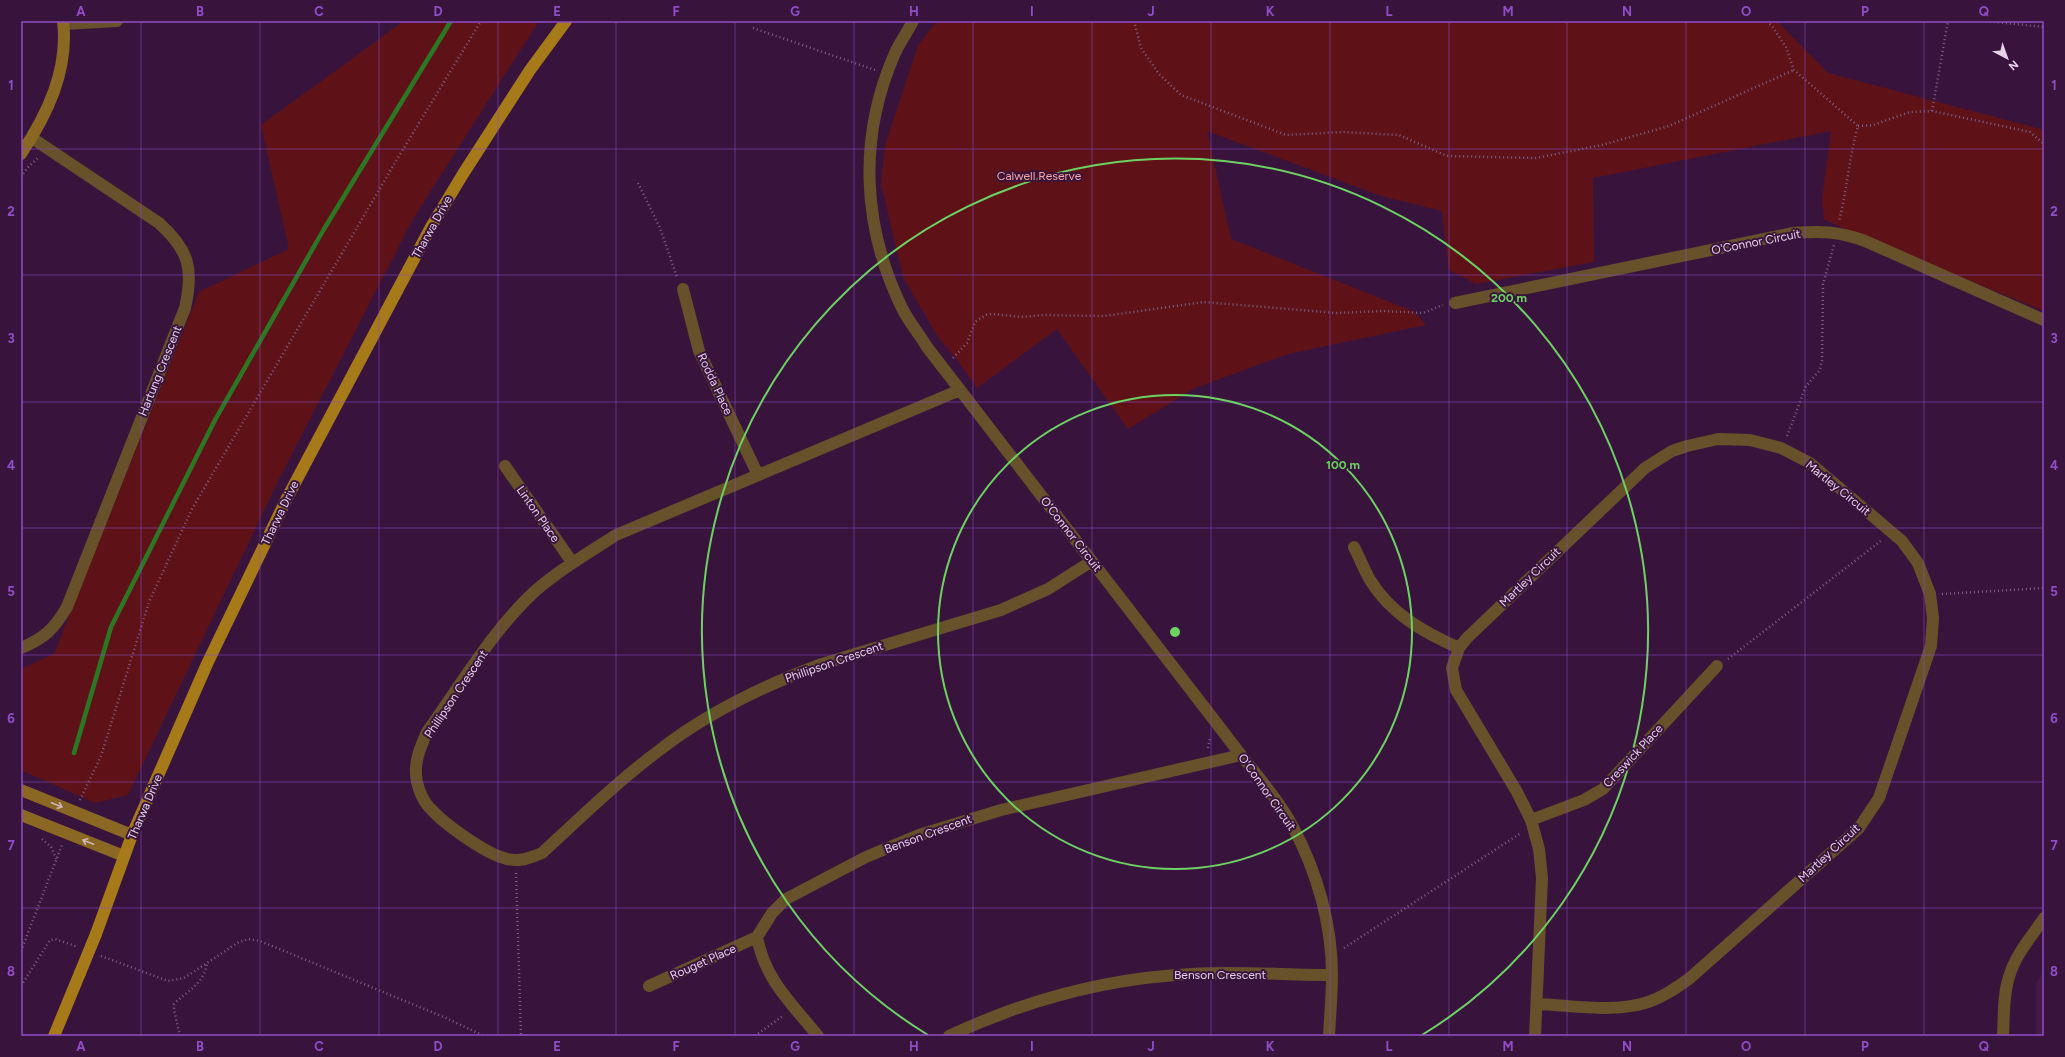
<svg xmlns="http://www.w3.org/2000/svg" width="2065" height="1057" font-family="Figtree,sans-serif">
<rect width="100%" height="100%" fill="#38143d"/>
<path fill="#421a49" d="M2044,970V1036H2036V984Z"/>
<path fill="#5e1218" d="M404,21H539L413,219L279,479L128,795L95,803L21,770V669L54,654L199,292L289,249L261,125Z
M937,21H1777L1828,73L2044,130V311L1849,231L1824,219L1822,200L1831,131L1593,178L1594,262L1476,284L1449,270L1442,211L1381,196L1207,131L1231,239L1413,311L1426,325L1288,354L1195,388L1128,429L1057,329L977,388L955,357L938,337L903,277L881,183L885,146L918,45Z"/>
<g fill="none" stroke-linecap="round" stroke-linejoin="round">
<path stroke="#2b7724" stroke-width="4.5" d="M74,753L111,627L215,420L324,229L451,21"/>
<path stroke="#7f6083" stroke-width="2.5" stroke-dasharray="1 3" stroke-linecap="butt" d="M1134,21L1141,48L1159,74L1181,95L1286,135L1343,132L1399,135L1447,156L1536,158L1602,145L1669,126L1794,70
M1767,21L1772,26L1786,47L1794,70L1858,126C1849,157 1847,190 1839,221
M1986,21L2044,27
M753,28L875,70
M1932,111L1948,21
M1858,126L1873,125L1910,112L1932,111L2030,132L2044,144
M21,177L27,168L38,158
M638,183L660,228L677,277
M953,358L967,343L975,322L986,315L992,314L1021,317L1044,315L1104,316L1204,302L1336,313L1383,311L1423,313L1443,305
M1787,436L1806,386L1820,370L1822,360L1823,284L1834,245
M1942,594L2044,588
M1728,659L1882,540
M1208,748L1210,738
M80,800L101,756L149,602L192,509L396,161L481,21
M42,839L51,847L57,860
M516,873L521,1036
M1344,948L1521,833
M21,951L62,845
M101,956L168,981L184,978L239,942L249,939L260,941L446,1018L484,1036
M21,986L50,940L55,939L78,947
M180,1036L174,1010V1004C188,990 204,984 207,963
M755,1036L784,1015"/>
<path stroke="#66512a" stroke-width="12" d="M913,21C908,31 900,42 895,53C858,137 862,226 902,308C909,322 919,334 927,347L1241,755C1259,778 1279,801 1293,827C1317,872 1332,924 1332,975C1332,995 1330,1016 1329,1036
M64,24L117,21
M683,289L699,351L758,475
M1455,303L1793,233C1821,231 1838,231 1865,241L2044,320
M960,390L616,535C588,553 559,570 534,592C492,631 460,686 427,732C420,748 413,764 417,782C419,791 424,803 431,809C444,824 485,853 504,858C518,863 530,858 542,853C581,817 619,780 661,749C709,712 765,685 822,664L1001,610L1048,589L1092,561
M505,466L572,562
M1354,547C1359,557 1364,569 1370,580C1391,614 1423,632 1459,648
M21,648C45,638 54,629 67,607L185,308C194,269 189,250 159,223L32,138
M1531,820L1584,800L1603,789L1717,666
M649,986L757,937
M818,1036C792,1004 765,980 757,937L772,913L786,899L866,857L919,835L1001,810L1241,755
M949,1036C1026,1000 1107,978 1192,974C1238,971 1286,975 1332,975
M1535,1036L1542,878L1539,849L1531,820L1517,792L1456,690L1452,668L1459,648L1467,638L1645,468L1672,451L1687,446L1718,439L1750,440L1781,448L1810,463L1902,541L1918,563L1930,594L1933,618L1931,646L1879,798L1859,828L1690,978C1676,988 1662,998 1645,1003C1611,1013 1571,1005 1537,1004
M2003,1036C2004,1017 2003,995 2009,977C2015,955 2032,936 2044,918"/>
<path stroke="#8a6824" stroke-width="12" d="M21,154C47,115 69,70 63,21
M21,790L132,835
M21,815L124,856"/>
<path stroke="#a67a18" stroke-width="12" d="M96,934L132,835L207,664L287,498L431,227L463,174L530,70L566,21
M54,1036L80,973"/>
<path stroke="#a67a18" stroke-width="12" d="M80,973L96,934"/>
</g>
<defs><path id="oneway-shaft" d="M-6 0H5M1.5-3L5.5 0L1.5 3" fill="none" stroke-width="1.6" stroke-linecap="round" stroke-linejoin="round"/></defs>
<g stroke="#cfb6b8">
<use href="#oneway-shaft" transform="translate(57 805) rotate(22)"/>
<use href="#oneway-shaft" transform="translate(88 842) rotate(-158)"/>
</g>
<path fill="none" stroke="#904dc8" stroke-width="1" stroke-opacity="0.55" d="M141,21V1036M260,21V1036M379,21V1036M498,21V1036M616,21V1036M735,21V1036M854,21V1036M973,21V1036M1092,21V1036M1211,21V1036M1330,21V1036M1449,21V1036M1567,21V1036M1686,21V1036M1805,21V1036M1924,21V1036M21,149H2044M21,275H2044M21,402H2044M21,528H2044M21,655H2044M21,782H2044M21,908H2044"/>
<g fill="none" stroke="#6cd362" stroke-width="2">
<circle cx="1175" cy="632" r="237"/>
<path d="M928 1035A473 473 0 1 1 1422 1035"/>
</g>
<g text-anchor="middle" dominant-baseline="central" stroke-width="4" stroke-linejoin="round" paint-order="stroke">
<g font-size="12" fill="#fba6a2" stroke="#38143d">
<text x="1039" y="176">Calwell Reserve</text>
</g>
<g font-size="12" fill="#e6d0ea" stroke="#38143d">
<text transform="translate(432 227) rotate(-61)">Tharwa Drive</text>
<text transform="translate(1756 242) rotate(-11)">O'Connor Circuit</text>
<text transform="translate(160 371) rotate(-68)">Hartung Crescent</text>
<text transform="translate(715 384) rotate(65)">Rodda Place</text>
<text transform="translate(1838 488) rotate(39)">Martley Circuit</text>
<text transform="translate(280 513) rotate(-64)">Tharwa Drive</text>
<text transform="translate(538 514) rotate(55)">Linton Place</text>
<text transform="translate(1071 534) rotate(52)">O'Connor Circuit</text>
<text transform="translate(1530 577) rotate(-44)">Martley Circuit</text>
<text transform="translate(834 662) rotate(-19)">Phillipson Crescent</text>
<text transform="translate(456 694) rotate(-56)">Phillipson Crescent</text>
<text transform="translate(1633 756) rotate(-47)">Creswick Place</text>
<text transform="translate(1267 792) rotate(55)">O'Connor Circuit</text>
<text transform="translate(145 807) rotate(-67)">Tharwa Drive</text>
<text transform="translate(928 834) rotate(-20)">Benson Crescent</text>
<text transform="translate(1829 853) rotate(-43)">Martley Circuit</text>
<text transform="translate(703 962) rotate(-24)">Rouget Place</text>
<text x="1220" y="975">Benson Crescent</text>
</g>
</g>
<circle cx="1175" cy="632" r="6" fill="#6cd362" stroke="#38143d" stroke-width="2"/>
<g font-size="12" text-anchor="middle" font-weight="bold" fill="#6cd362" stroke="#38143d" stroke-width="4" stroke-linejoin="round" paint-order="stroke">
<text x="1509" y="302">200 m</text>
<text x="1343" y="469">100 m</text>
</g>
<rect width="2065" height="1057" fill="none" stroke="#38143d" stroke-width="44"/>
<g transform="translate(2007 58) rotate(139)" stroke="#38143d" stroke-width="3" paint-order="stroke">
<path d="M0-3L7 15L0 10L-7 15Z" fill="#e6d0ea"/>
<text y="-6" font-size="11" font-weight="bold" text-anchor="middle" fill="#e6d0ea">N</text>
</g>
<rect x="22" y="22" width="2021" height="1013" fill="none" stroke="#904dc8" stroke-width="1.5"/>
<g font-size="13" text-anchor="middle" font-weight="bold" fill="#904dc8">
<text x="81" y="16">A</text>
<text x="200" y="16">B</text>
<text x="319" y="16">C</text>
<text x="438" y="16">D</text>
<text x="557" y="16">E</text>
<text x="676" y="16">F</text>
<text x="795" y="16">G</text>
<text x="914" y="16">H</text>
<text x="1032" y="16">I</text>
<text x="1151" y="16">J</text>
<text x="1270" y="16">K</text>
<text x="1389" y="16">L</text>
<text x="1508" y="16">M</text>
<text x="1627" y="16">N</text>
<text x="1746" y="16">O</text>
<text x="1865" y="16">P</text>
<text x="1984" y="16">Q</text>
<text x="11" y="90">1</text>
<text x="2054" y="90">1</text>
<text x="11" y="216">2</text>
<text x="2054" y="216">2</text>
<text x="11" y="343">3</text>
<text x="2054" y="343">3</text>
<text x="11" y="470">4</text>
<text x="2054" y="470">4</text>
<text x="11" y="596">5</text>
<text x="2054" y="596">5</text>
<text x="11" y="723">6</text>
<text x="2054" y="723">6</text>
<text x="11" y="850">7</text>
<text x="2054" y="850">7</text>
<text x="11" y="976">8</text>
<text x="2054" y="976">8</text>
<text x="81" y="1051">A</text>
<text x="200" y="1051">B</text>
<text x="319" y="1051">C</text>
<text x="438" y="1051">D</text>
<text x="557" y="1051">E</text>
<text x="676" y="1051">F</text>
<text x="795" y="1051">G</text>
<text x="914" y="1051">H</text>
<text x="1032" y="1051">I</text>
<text x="1151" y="1051">J</text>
<text x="1270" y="1051">K</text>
<text x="1389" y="1051">L</text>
<text x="1508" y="1051">M</text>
<text x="1627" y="1051">N</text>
<text x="1746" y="1051">O</text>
<text x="1865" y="1051">P</text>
<text x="1984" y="1051">Q</text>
</g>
</svg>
